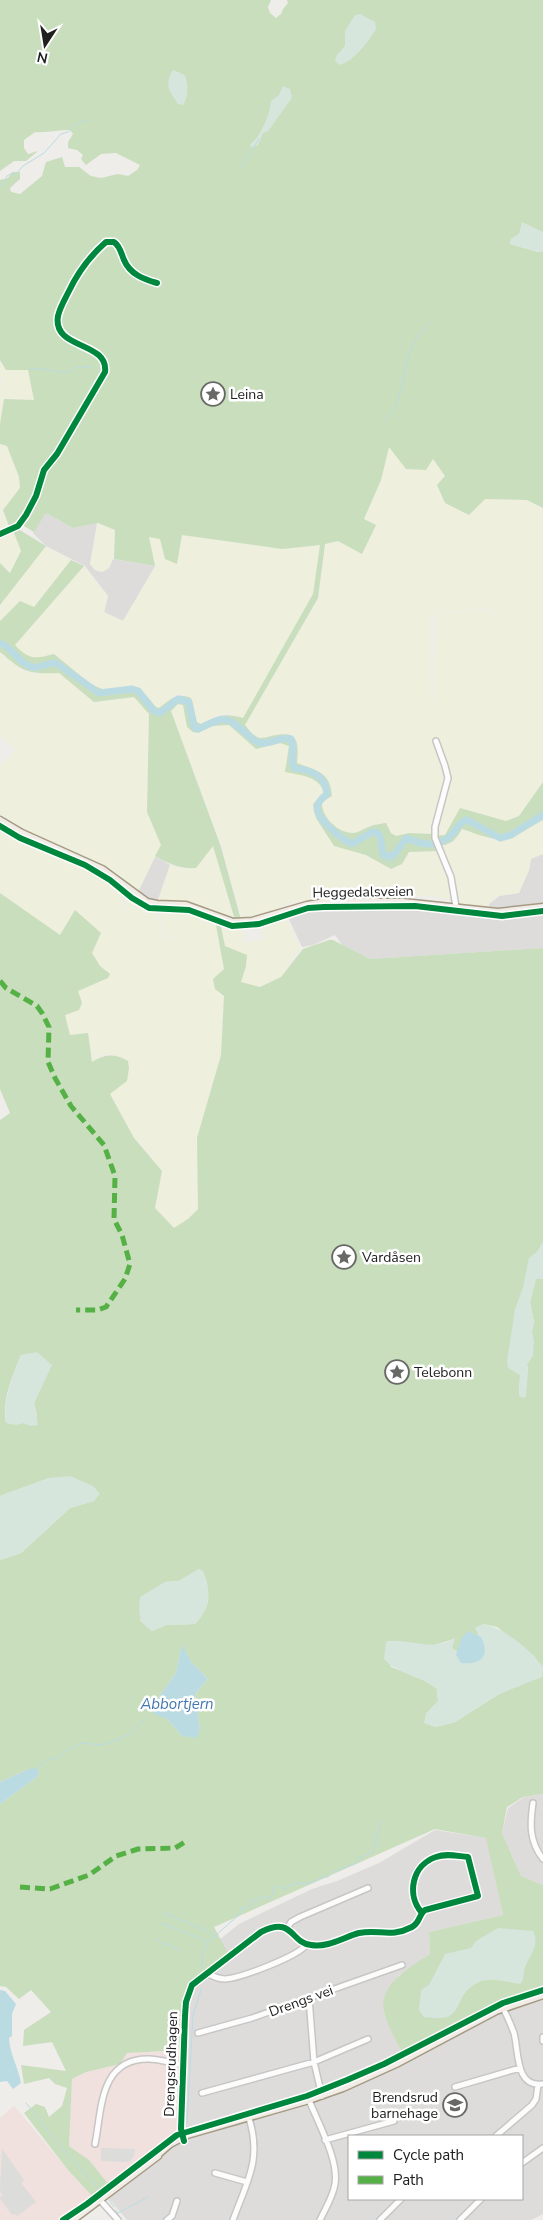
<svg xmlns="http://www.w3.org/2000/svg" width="543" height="2220" font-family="'Nunito Sans',sans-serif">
<rect width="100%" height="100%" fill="#eeede9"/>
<path fill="#dddcda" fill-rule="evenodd" d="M46,513L73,528L97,523L90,564L95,570L102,572L109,568L113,559L155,566L123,621L104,612L108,596L85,566L46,546L33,533Z
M539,854H543V948L370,959L343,946L335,935L313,945L302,947L288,917L318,909L406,907L485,918L490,909L489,904L499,896L519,893L529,870L531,859Z
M155,856L170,865L157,903L137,894Z
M543,1794V1885L521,1876L502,1833L508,1808L524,1797Z
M435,1830L487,1838L503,1915L429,1932L430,1954L398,1976L404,2057L502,2001L543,1989V2214L531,2220H127L104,2193L183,2139L184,2001L192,1981L228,1953L219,1940L239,1924L312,1889L337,1881L379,1863ZM349,2136H522V2199H349Z"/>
<path fill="#f0e0de" d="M182,2050V2132L110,2186L89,2160L69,2146L72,2079L86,2072L120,2064L127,2053Z
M14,2106L68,2170L94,2198L63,2220H0V2118Z"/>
<path fill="#dcdcda" d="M101,2148L135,2149L134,2156L129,2162L101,2161Z
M2,2149L24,2180L21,2183L36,2202L17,2216L15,2214L12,2215L0,2199L2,2194L0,2192Z"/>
<path fill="#eeefdc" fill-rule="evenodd" d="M0,361L6,370H28L34,401L4,399L0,423V383L3,381L0,375Z
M0,444L7,446L19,477L20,488L3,510L8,526L0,532Z
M389,446L406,469L426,470L432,459L445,476L436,485L445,503L469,515L484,499L527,500L543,509V782L519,815L506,821L460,808L445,835L433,836L446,777L431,834L409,833L396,836L386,823L373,824L353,833L341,830L329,821L322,808L323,802L332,797L331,784L324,775L297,763L299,746L296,738L290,734L282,733L261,738L253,734L245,725L319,598L326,544L338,541L362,554L376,525L364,519L381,481ZM476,609H487L496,612L476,610L441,614L435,620L432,735L430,615L434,619L441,613Z
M98,523L115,530L113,559L109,568L102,572L95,570L90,564Z
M13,530L21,551L10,573L0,563V540Z
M183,535L282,549L320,545L313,594L243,718L227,713L215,716L201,724L197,722L191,698L184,695H175L159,708L156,707L140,688L133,687L104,690L92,685L54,654L36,659L26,655L15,645L84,566L108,596L104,612L123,621L156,566L149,537L160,539L177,564Z
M45,547L71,560L33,607L20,601L0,621V605Z
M0,653L22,671L35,674L58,673L94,702L134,698L149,714L147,812L161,845L137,894L117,878L0,819V766L16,750L0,736Z
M178,704L183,705L187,727L193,732L199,733L212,726L229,725L256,749L280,743L289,746L285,771L313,778L322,787L324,793L313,805L316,818L334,846L365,855L391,870L402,864L409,852L439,851L450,877L453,897L450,900L431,896L326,898L291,903L275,910L242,919L222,846L171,711Z
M543,820V854L531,859L529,870L519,893L499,896L483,909L457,905L451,877L437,846L447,845L455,842L462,829L493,840H506Z
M0,828L19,839L90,871L122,893L124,903L115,921L126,904V895L145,909L157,912L164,939H167L159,912L190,914L216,925L224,969L213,979L215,989L224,996L221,1054L197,1138L198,1209L188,1219L174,1228L155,1208L162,1171L134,1137L110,1094L127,1081L129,1068L128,1061L120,1056L112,1055H101L92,1062L88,1033L71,1035L65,1015L79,1010L82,1003L78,991L107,978L110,975L100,966L92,953L101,933L75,910L60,935L0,893Z
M213,845L235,920L204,910L157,903L170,865L183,869L196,868Z
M286,919L300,947L281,977L260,987L241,982L246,966L247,955L225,946L221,927L243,931L244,943L264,939L261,927Z"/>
<path fill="#c9debd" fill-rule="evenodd" d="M0,0H271L268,7L270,13L276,18L281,14L283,9L288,3L287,0H543V232L519,234L511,239L510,244L538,252L543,251V508L527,500L485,499L469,515L445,503L437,485L445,476L433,459L426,470L406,469L389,447L381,480L364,519L376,525L362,554L338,541L325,544L318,598L245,725C249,730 253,736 260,738C263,738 268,737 271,736C298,730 299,740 297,763C318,771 330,772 332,796L322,802C321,817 338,833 353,833C358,833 365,828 371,826C376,824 381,824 386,823L391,833L396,836L409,833L431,834L438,851L409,852L402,864L391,869L366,855L334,846L316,818L313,804L324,793C320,776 299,775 285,772L289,746L280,743L256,749L229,725L212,726L198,733L193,732L187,727L183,705L178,704L171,711L221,847L241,920H235L213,846L196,868C180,869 169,864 155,856L161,845L147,812L149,714L134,697L94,702L59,673C26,674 24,672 0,652V621L20,601L34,607L71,560L84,566L15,645C29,660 35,659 54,654L92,685L105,690L133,687L140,688L156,707L159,708C171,699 177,692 191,698L197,722L201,724C219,715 224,713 243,718L313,594L320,545L282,549L182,535L177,564L165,559L160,539L149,537L155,566L114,559L115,530L98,523L73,528L46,513L34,532L19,523L9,526L3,510L20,488L19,477L7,446L0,444V424L4,399L34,400L28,370H6L0,360V180L8,178L12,172H20V179L10,188L11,192L20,194L42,176L46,162L62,157L65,167H79L91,176L101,178L118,174L128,176L137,170L140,165L116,153L101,154L86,165L81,159L83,155L77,150L68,148V142L73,134L70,130C58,130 47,133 35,132L24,140V148L28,154L38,151L26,161H14L0,171Z
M18,529L46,546L0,605V563L10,573L21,551L13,530Z
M543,782V820C503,842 507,845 462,829C455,841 451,845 437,846L433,836L445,835L460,808L506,821L519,816Z
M0,893L60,935L75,910L101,933L92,953L100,966L110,974L108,978L78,991L82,1003L79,1010L65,1015L70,1035L88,1033L92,1062C104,1054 114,1053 128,1061L129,1068L127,1081L110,1094L134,1138L162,1171L155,1208L174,1228L188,1219L198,1209L197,1138L221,1055L224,996L215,989L213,979L224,969L216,925L221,927L225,946L247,955L246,966L241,982L260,987L281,977L303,949L329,940H333L370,959L543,948V1242L538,1251L515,1310L510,1367L520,1375L519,1396L528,1371L527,1364L533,1355L532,1331L534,1322L530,1302L536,1278L543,1279V1794L523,1797L507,1807L502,1833L521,1876L543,1885V1989L502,2001L404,2057C398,2043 387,2026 384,2011C378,1984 412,1966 430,1954L429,1932L503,1915L486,1838L435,1829L214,1927L228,1953L195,1978L185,2002L182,2050L127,2053L120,2064L86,2072L72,2079L69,2146L89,2160L110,2186L94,2198L68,2170L24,2113L36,2104L45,2107L49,2117L62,2106L67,2088L55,2084L49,2078L24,2084L21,2065L66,2071L52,2042L23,2046L24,2030L51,2012L31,1990L19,1999L6,1987L0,1986V1804L37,1777L39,1772L29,1769L0,1782V1560L21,1553L70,1508L94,1501L49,1478L0,1496V1120L10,1113L0,1089ZM21,1355L51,1365L34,1403L37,1416L31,1426L24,1423H6C1,1401 13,1375 21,1355ZM199,1569C211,1592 213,1604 195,1624L166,1625L152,1631L140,1620L165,1582L179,1581ZM483,1624L497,1627L535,1657L542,1676L499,1694L455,1722L436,1727L425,1723L426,1714L438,1701L437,1689L426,1681L391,1667L386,1642L392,1641L431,1646L454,1639L452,1648L465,1658L476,1656L478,1634ZM182,1646L192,1663L208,1679L195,1694L200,1729L182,1736L167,1719L151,1708L176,1673Z"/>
<path fill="#d6e6dd" d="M360,14L375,22L376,29C369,41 354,61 340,65L335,61L337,55L345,46V31L355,15Z
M173,70L185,75C188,85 189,96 183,105L178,104C169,91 164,84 173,70Z
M283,86L290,89L292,98L268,131L263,133L258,145L252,148L250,145C252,142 256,140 258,136C264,126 270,114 271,101L279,95Z
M522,222L543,232V251L538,252L510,244L511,239L519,234Z
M543,1242V1279H536L530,1302L534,1322L532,1331L534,1341L533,1355L527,1364L528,1371L526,1396L524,1398L519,1396L520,1375L508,1368L507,1361L515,1310L523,1287L529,1258L538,1251Z
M37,1352L52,1365L34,1403L38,1425L31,1426L24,1423L16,1425L6,1423C2,1401 13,1375 21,1355Z
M70,1476L93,1486L100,1494L94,1501L70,1508L21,1553L0,1560V1496L49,1478Z
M199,1569L203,1571C212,1590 210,1609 195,1624L166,1625L152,1631C137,1621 139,1613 140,1597L165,1582L179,1581Z
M483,1624C506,1629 529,1649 543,1667L542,1677L499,1694L455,1722L436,1727L424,1723L426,1714L438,1701L437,1689C421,1675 398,1675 384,1659L386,1642C410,1637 430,1653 455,1638L452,1648L465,1658L476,1656L478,1634L475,1628Z
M498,1928L533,1931C540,1945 531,1953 526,1965C522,1972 526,1978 520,1984C507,1982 489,1976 477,1983C449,1998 469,2024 424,2017L419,2010L421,1990L429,1985L445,1954L471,1948L476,1941Z"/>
<path fill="#bbdbe3" d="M468,1631L481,1637C491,1657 480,1665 461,1663L456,1655L461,1639Z
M182,1645L192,1663L208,1679L195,1694L200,1729L197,1738L182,1736L167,1719L154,1714L151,1708L176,1673Z
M37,1768L39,1772L37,1777L0,1804V1782L29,1769Z
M0,1990L5,1991L16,2004L12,2014V2036L9,2038C10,2055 18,2066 21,2083L13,2089L7,2081L0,2082Z"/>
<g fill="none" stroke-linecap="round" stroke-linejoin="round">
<path stroke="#bbdbe3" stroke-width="1" d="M241,167L259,139
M0,187L8,175L17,173L23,166L44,153L61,134L68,132L77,124L88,120
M30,369H41L60,372H70L76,367H91
M384,422C414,392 394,352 431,322
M384,856L387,861H394L396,852
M37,1768C44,1761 49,1757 59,1758L65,1752L81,1743L102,1745L119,1739L131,1733L145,1719
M164,1913L205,1930L216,1937
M161,1923L207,1941
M156,1940L180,1950
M201,1968L203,1952L208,1942L240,1914L241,1908H247L251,1905V1899L256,1901L260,1897L271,1898L274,1888L277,1886L284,1889L293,1884L310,1883L324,1877H328L333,1872L357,1863L359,1858L373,1852L381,1820
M26,2103L55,2140L98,2188
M187,2122L193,2015L201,1990
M109,2200L114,2207
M116,2210L119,2217
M118,2213L148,2197"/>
<path stroke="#bbdbe3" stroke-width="7" d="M0,643C13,648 19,664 32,667C41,669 48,662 56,663L99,693L132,689L138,691L154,711L160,713L178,699L189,702L194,727L198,729C225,717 224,714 247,734C250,737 255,742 260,743C270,745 280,736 291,739C296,749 289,759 294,768C311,770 325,775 327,794C324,797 318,801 317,807C316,819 342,839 352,844L372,832L378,833C383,840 380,848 384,856L394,855L406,838C422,845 439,849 453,833C458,828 459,822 467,820L500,838L511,835L543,815"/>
<g stroke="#c7c6c5" stroke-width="8">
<path id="minor" d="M0,534L18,526L26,515L36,496L44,470L57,454L105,372C109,341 52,350 58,316C60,307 65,299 69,291C78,272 90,256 106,242H114C120,246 121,253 124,260C130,274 143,279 157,283
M436,741L445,766L448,778L435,827V838L451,877L456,907
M533,1803C530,1824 529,1841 543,1859
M287,1929L291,1922L300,1917L368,1888
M207,1973C212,1976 219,1979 225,1979C241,1978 299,1956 307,1944
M309,1998L314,2062L322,2096
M503,2008C507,2016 511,2025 514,2033C519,2052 515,2088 543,2084
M198,2033L252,2018L402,1965
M543,2037V2041
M455,2087L520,2068
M202,2093L314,2062L368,2039
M309,2100C318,2123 339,2160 335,2184C333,2197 325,2209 320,2220
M496,2136L532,2105L536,2099L538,2085
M325,2140L394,2121
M184,2141L181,2129L185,2016L186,2002L192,1985L261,1932C294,1916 289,1942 311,1945C328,1948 344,1937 359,1933C379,1929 391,1938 412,1927C420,1923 419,1914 425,1910L478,1896L468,1857C457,1856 446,1853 436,1857C412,1865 406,1895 422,1913
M95,2144C102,2110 99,2059 148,2059C160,2059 171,2063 183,2065
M522,2163L543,2148
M215,2173L247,2182
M100,2200L118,2220
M167,2220L172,2216L177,2201
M233,2220C247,2181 262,2160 249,2118
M380,2220L401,2199
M460,2220L481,2199"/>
</g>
<g stroke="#a59b85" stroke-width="9">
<path id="major" d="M0,820L22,833L102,869L147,902L157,904L186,905L233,922L252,921L307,905L325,902H403L498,912L543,907
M154,2158L170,2144L187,2135L309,2100L343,2088L396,2064L496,2011L543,1995
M73,2220L158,2156"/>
</g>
<use href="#minor" stroke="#fcfcfc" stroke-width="5"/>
<use href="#major" stroke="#f1ece6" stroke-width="6"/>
<path stroke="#55b145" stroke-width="5" stroke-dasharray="10 5" stroke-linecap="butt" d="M0,981L6,988L37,1006L42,1013L49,1027L48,1062L55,1078L71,1106L104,1145L115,1176L114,1219L122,1235L130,1264L125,1279L106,1307L97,1310H76
M20,1887L50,1889L89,1875L116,1856L138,1849L175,1848L188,1840"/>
<g stroke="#fff" stroke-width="9">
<path id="cycleway" d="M0,534L18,526L26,515L36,496L44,470L57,454L105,372C109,341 52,350 58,316C60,307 65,299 69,291C78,272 90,256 106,242H114C120,246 121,253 124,260C130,274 143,279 157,283
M0,826L20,838L85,865L110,880L132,898L149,908L189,910L232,926L259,924L308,908L324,907L415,906L502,916L543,911
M184,2141L181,2129L185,2016L186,2002L192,1985L261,1932C294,1916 289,1942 311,1945C328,1948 344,1937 359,1933C379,1929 391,1938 412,1927C420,1923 419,1914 425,1910L478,1896L468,1857C457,1856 446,1853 436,1857C412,1865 406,1895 422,1913
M63,2220L87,2204L177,2135L307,2096L347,2080L384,2064L503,2003L543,1990"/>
</g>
<use href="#cycleway" stroke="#00873e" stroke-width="6"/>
</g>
<defs>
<g id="sight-ring" transform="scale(1.25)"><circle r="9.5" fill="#fff" stroke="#686866" stroke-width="1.5"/><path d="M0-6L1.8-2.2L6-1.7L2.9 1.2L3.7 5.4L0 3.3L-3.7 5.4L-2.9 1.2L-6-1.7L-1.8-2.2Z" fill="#686866"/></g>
<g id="school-ring" transform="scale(1.25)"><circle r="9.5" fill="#fff" stroke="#686866" stroke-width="1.5"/><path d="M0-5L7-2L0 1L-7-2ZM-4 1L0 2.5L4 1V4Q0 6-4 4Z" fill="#686866"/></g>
</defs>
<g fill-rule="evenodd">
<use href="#sight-ring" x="213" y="394"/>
<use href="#sight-ring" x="344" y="1257"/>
<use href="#sight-ring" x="397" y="1372"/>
<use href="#school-ring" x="455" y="2105"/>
</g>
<g text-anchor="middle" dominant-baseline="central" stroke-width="5" stroke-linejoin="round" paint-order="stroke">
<g font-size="14" fill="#202020" stroke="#fff" text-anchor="start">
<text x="230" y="394">Leina</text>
<text x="362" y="1257">Vardåsen</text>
<text x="414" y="1372">Telebonn</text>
<text x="438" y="2097" text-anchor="end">Brendsrud<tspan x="438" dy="16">barnehage</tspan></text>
</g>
<g font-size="14" fill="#202020" stroke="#fff">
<text transform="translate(363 892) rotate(-1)">Heggedalsveien</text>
<text transform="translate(301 2001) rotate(-20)">Drengs vei</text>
<text transform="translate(171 2064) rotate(-88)">Drengsrudhagen</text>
</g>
<g font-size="15" font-style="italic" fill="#4479ae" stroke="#fff">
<text x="177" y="1704">Abbortjern</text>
</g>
</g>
<rect x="348" y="2135" width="175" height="65" fill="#ffffff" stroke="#a6a6a6"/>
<rect x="358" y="2151" width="25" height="8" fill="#00873e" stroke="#a6a6a6"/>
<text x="393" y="2160" font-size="15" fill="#202020">Cycle path</text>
<rect x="358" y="2176" width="25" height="8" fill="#55b145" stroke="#a6a6a6"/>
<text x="393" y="2185" font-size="15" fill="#202020">Path</text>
<g transform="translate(45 45) rotate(192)" stroke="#ffffff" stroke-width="4" paint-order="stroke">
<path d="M0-4L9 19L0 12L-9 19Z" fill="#202020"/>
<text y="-8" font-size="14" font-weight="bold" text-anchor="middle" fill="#202020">N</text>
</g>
</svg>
